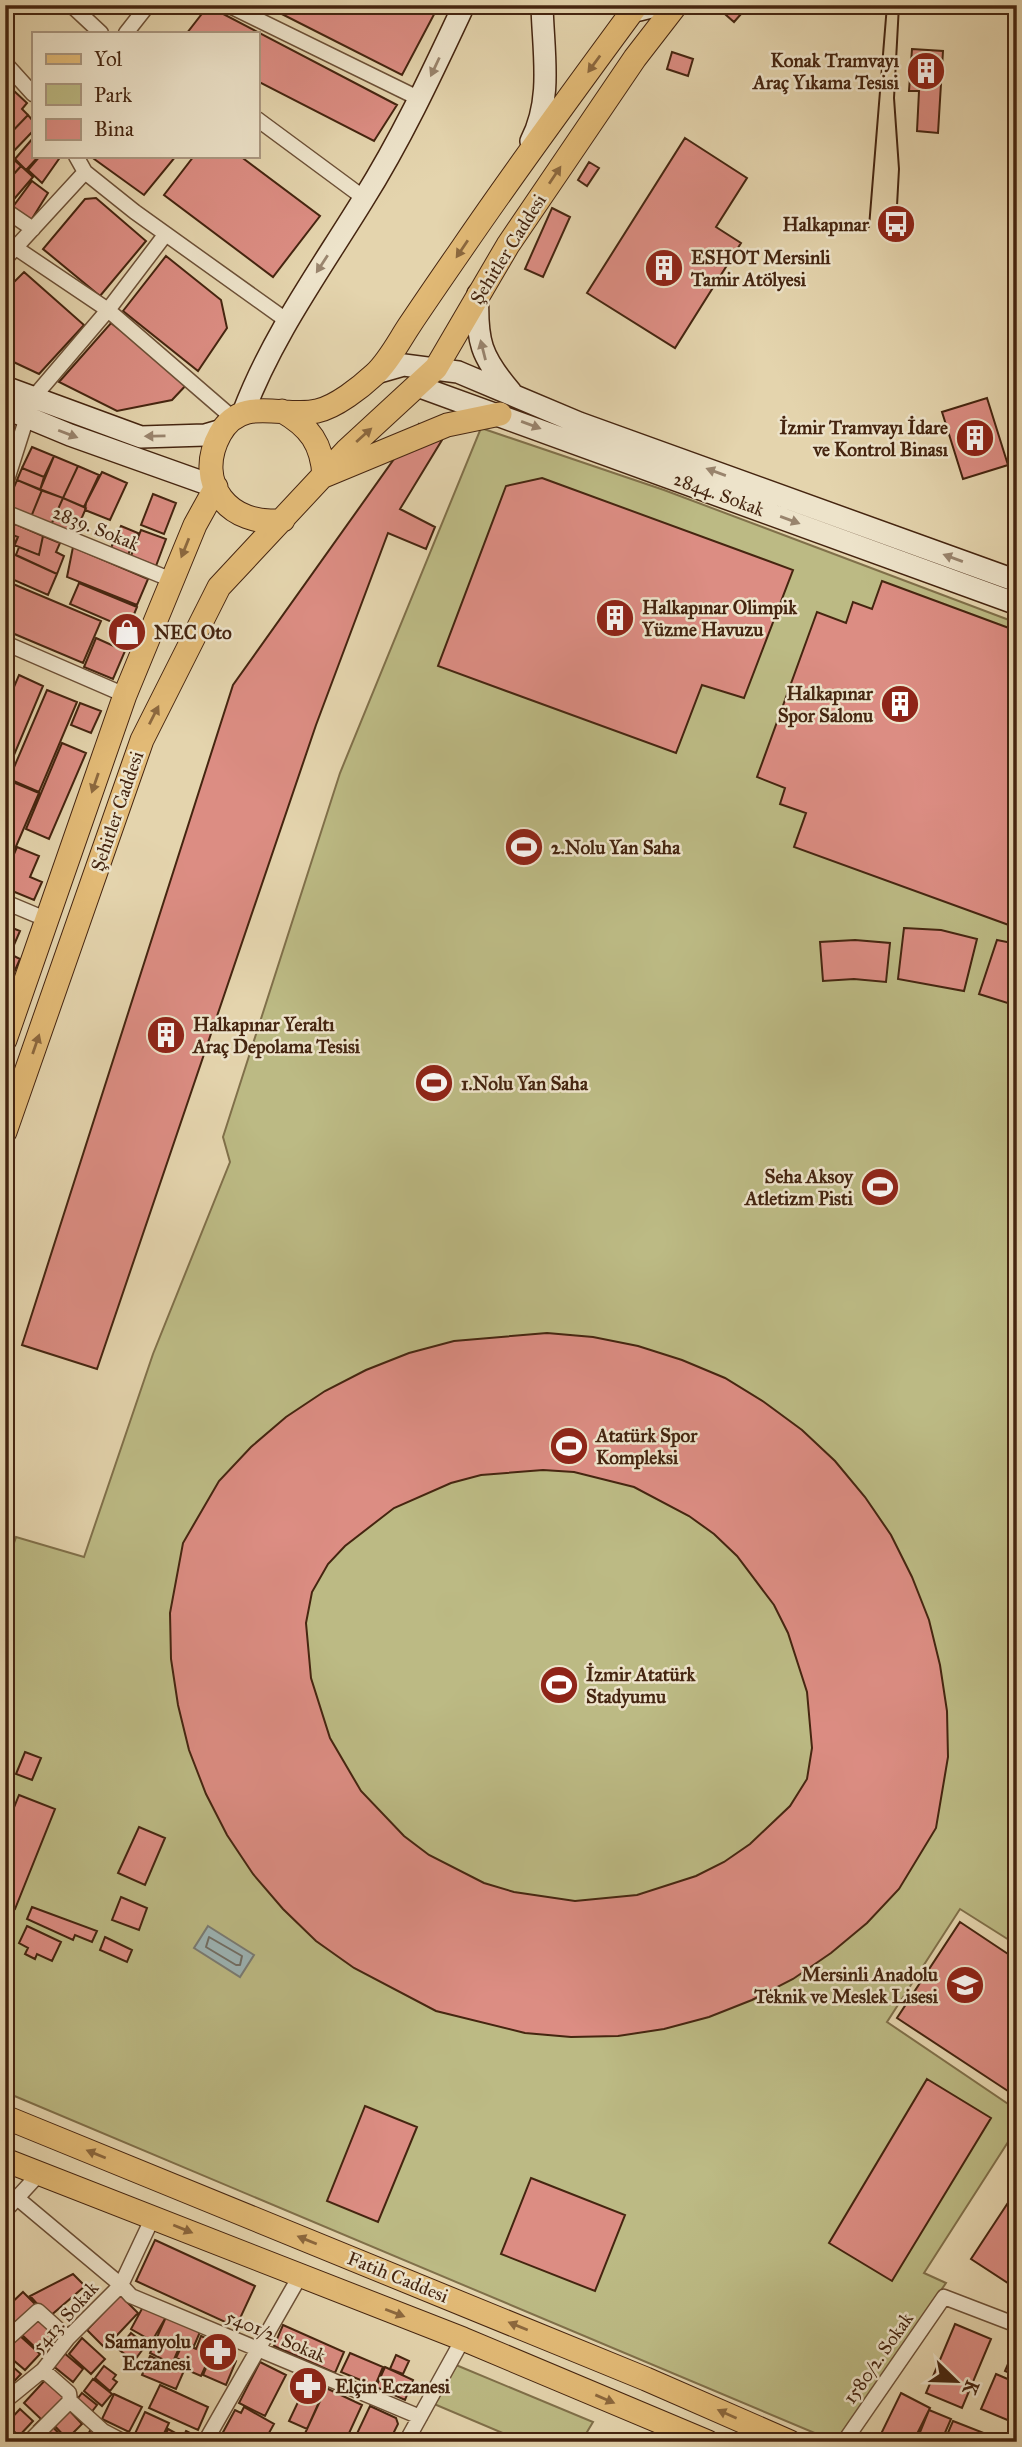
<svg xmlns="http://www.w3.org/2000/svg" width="1022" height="2447" font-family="'IM FELL Great Primer',serif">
<rect width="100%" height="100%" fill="#e4d4ad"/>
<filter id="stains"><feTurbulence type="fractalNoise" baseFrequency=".00286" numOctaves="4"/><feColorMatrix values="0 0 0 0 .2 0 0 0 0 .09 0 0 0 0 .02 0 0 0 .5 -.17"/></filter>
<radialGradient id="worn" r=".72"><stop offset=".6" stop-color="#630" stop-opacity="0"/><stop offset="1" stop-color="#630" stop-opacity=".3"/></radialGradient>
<path fill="#bcba84" stroke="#80704a" stroke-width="2" d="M481,428L664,490L1017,623V1945L960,1909L887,2022L1017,2110V2128L924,2273L946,2283L836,2442L5,2092V1570L16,1537L84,1557L153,1354L230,1162L223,1137L340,773Z
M456,2365L593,2422L581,2442H524L434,2404Z"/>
<path fill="#9cb5b7" stroke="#797b74" stroke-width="2" d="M208,1926L254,1955L240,1977L194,1948Z"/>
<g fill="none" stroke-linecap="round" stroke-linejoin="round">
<path stroke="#706d64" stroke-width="2" d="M209,1937L242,1956L240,1965H236L206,1947Z"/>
</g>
<path fill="#dc8d83" stroke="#452510" stroke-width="2" fill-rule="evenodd" d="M264,5H439L402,75Z
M721,5H749L734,22L718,8Z
M208,6L397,105L374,141L257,81V33H187Z
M912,49L943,51L938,133L917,131L919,91H909Z
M672,52L693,59L688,76L667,69Z
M13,90L27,103L22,109L28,115L5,139V99Z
M28,115L33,121V131L9,156L5,152V139Z
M33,138V156H39L26,170L15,159Z
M685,138L747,178L716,227L741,243L675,348L587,293Z
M5,152L21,166L5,184Z
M40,156H61L42,183L28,170Z
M90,156H176L144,195Z
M194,156H240L320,216L273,277L164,195Z
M589,162L599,168L587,186L578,180Z
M21,166L33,177L9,205L5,203V184Z
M32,181L48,193L30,222L12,208Z
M96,198L146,241L100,296L43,249L85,199Z
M552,208L570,217L543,277L525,269Z
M166,256L221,300L227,328L198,371L123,311Z
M24,272L84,325L39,374L5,358V291Z
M111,323L188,383L172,400L117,411L59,382Z
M987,398L1008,465L963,479L942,412Z
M419,424L442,440L400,509L435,527L426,549L388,533L316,725L97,1369L22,1345L233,685Z
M5,437L14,441L5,461Z
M32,447L54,456L44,477L22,468Z
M54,456L78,466L63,498L40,490Z
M78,466L99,475L84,507L63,498Z
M22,468L44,477L40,490L17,480Z
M102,472L127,483L110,520L85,510L86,503Z
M542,478L793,570L744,698L702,685L676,753L438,666L506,486Z
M17,480L42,490L31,517L6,506Z
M42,490L63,498L51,525L31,517Z
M153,494L176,503L164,534L141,525Z
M63,498L86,508L74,536L51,525Z
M5,520L15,524L10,534L18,537L6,565Z
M15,524L43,536L39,555L14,545L18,537L10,534Z
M121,526L138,533L127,557L110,550Z
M141,530L166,539L156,566L131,556Z
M43,536L60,543L56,552L64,556L57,574L16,555L19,547L39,555Z
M73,547L148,579L137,605L67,577Z
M11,553L57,574L48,595L5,576Z
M6,581L101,621L83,663L5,630Z
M882,581L1017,631V928L794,847L806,813L780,804L785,788L757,777L817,612L846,623L853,602L872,609Z
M79,583L137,607L128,629L70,604Z
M96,638L125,651L113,679L84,667Z
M19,675L43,686L6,774L5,708Z
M47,690L77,702L39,792L9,779Z
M80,703L101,711L91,733L71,725Z
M62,743L86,753L49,839L26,829Z
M8,780L39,793L5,872V787Z
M17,847L39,856L30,877L42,882L34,900L5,888V875Z
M5,925L20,931L10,954L20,959L5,993Z
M904,928L941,930L977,939L964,991L898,979Z
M855,940L890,943L886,982L854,979L823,981L820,942Z
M997,940L1017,944V1006L979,994Z
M547,1333L593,1337L638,1346L682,1360L725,1378L764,1402L802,1430L835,1461L865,1497L891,1535L912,1577L929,1620L940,1665L947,1711L948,1757L936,1828L899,1889L867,1923L831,1953L793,1979L752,2000L709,2017L664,2029L618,2036L571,2037L525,2033L436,2011L354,1968L316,1941L283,1909L253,1874L227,1835L206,1794L189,1750L178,1705L171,1659L170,1613L183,1543L219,1481L251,1447L286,1417L325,1391L366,1370L409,1353L454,1341ZM543,1470L574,1472L634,1487L689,1516L714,1534L737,1556L774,1605L788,1633L807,1692L812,1748L807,1779L790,1806L750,1844L724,1862L696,1876L637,1895L575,1901L514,1892L484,1883L429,1855L404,1836L361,1791L330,1738L311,1678L306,1623L312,1592L328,1564L345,1546L394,1508L451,1483L481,1475Z
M25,1752L41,1758L32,1780L16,1774Z
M19,1795L55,1809L15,1909L5,1905V1830Z
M139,1827L165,1838L145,1885L118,1873Z
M121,1897L147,1908L139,1930L112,1920Z
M32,1907L97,1931L92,1942L75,1935L73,1940L27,1919Z
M960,1922L1017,1960V2097L897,2018Z
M27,1926L61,1942L52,1961L37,1954L35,1959L25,1954L28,1948L19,1943Z
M105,1937L132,1950L127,1962L100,1950Z
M927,2079L991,2118L892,2281L829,2243Z
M365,2106L417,2127L378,2222L327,2201Z
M531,2178L625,2215L595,2291L501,2254Z
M1017,2189V2289L971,2259Z
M155,2240L255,2286L236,2327L136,2281Z
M73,2274L85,2286L49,2317L30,2296Z
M23,2292L36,2305L11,2330L5,2324V2309Z
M120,2295L138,2313L105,2348L87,2330Z
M144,2305L166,2317L152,2341L131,2329Z
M36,2315L56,2333L39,2351L20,2333Z
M166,2317L200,2332L194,2346L182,2341L172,2364L150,2353Z
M955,2324L991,2339L962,2408L926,2393Z
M283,2325L344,2352L335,2373L274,2346Z
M131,2333L146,2345L134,2361L118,2349Z
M19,2335L40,2354L25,2370L5,2353Z
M201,2336L216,2343L201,2376L187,2370L190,2363L176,2358L183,2343L196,2349Z
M82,2338L105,2359L91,2374L69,2354Z
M1014,2350L1017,2351V2376L1005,2371Z
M213,2351L236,2361L226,2385L203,2375Z
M63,2352L83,2369L73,2382L52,2365Z
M350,2353L383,2367L375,2386L341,2372Z
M396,2355L409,2361L403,2374L390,2369Z
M150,2356L174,2367L176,2362L186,2366L176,2389L142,2375Z
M5,2360L21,2374L5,2391Z
M260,2362L286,2375L265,2416L239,2403Z
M104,2366L116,2375L113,2379L117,2382L110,2391L95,2378Z
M385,2367L413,2380L405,2400L376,2387Z
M996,2374L1017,2383V2424L981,2409Z
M47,2378L68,2398L38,2430L34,2426L41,2419L24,2403Z
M93,2379L112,2394L102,2406L84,2391Z
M307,2383L324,2391L307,2429L289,2421Z
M160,2385L208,2407L198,2430L149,2408Z
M326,2388L362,2405L345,2442H301Z
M82,2393L97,2405L90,2414L75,2402Z
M901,2393L930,2408L913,2442H880L878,2440Z
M114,2394L142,2407L129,2432L102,2419Z
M370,2406L396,2418L398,2424L389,2442H353Z
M244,2407L274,2424L264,2442H231L221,2436L235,2410L241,2413Z
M67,2408L82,2424L67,2439L52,2423Z
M20,2409L33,2421L19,2436L6,2424Z
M929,2410L951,2419L941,2442H916Z
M145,2412L169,2423L160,2442L132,2440Z
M953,2421L994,2437L992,2442H944Z
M50,2424L65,2440L62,2442H47L49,2439L42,2432Z
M91,2429L112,2442H84Z
M168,2429L181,2436L179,2442H162Z
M186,2431L202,2439L201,2442H181Z"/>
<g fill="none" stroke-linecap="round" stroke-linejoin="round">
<g stroke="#6d5137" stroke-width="17">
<path id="minor" d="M71,5L101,33
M228,5L420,99
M126,33L148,5
M5,63L33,94
M257,119L364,198
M76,156L85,172L135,212L286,320
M5,210L33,229
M16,248L108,310L234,419
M5,259L85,172
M5,486L33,398L108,310L165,235
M5,512L172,580
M5,643L125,695
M5,902L48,920
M17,2198L121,2285L131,2296L420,2417
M5,2211L39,2174
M5,2341L38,2311L68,2338
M43,2370L69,2393L70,2401L103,2431L124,2442
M5,2401L43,2370L68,2338L121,2285L153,2217
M29,2442L70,2401
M205,2442L300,2276
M406,2442L463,2339
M844,2442L944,2297L1017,2325"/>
</g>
<g stroke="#452510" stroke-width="24">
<path id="secondary" d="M626,5L639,10L659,5
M531,141C553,99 543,51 542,5
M478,294C476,341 481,357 511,392
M376,373L404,365L458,372L579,423L1017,581
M5,387L141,437L205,435L222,430
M420,387L1017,604
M5,408L70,435L216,487
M243,413C272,336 320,270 363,200C402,138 433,71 464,5"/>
</g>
<g stroke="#452510" stroke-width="25">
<path id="primary" d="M282,411C310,427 322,444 324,476L447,425L500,414
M283,520C230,528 193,483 220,434C242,394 284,419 317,411C336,407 361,387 375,374C389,361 399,341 409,326C427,299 445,273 463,247C519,165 578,85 637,5
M5,1040L125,695L195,525L216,487
M5,1132L142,740L219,587L346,451L436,368L508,245L635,58L676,5
M5,2117L646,2379L790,2442
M5,2160L463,2339L708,2442"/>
</g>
<use href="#minor" stroke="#ede3ca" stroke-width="14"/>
<use href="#secondary" stroke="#ede3ca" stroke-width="21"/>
<use href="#primary" stroke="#e2ba76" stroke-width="23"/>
<path stroke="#452510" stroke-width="2" d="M896,224L899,169L894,98L899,5
M869,227L887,5"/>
</g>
<defs><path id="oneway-solid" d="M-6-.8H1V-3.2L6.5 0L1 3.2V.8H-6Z" transform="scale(1.75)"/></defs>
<g fill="#8c683e">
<use href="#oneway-solid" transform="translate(594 64) rotate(126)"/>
<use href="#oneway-solid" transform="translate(555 175) rotate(-56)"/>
<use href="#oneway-solid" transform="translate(462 249) rotate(124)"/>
<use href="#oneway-solid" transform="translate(364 435) rotate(-42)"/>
<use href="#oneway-solid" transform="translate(185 548) rotate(112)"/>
<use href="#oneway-solid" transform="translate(154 715) rotate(-63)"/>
<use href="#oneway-solid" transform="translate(95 783) rotate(109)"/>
<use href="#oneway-solid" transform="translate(36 1044) rotate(-71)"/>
<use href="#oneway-solid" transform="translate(96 2154) rotate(-158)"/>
<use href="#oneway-solid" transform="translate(183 2229) rotate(22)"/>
<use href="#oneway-solid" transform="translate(307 2240) rotate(-158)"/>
<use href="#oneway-solid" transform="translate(395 2313) rotate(21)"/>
<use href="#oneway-solid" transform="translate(518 2326) rotate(-158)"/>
<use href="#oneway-solid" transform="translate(605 2399) rotate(23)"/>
<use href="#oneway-solid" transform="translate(727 2414) rotate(-156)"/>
</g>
<g fill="#99846d">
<use href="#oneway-solid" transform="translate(435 67) rotate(115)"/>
<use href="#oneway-solid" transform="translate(322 264) rotate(123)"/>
<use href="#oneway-solid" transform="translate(483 350) rotate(-104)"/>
<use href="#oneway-solid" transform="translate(531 425) rotate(20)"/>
<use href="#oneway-solid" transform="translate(68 434) rotate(21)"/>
<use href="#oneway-solid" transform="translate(155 436) rotate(179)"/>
<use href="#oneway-solid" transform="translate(716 472) rotate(-160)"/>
<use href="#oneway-solid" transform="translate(790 520) rotate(20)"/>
<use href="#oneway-solid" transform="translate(953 558) rotate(-160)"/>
</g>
<defs>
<g id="building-disc" transform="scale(2.0125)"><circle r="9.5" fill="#8f2418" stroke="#ede3ca"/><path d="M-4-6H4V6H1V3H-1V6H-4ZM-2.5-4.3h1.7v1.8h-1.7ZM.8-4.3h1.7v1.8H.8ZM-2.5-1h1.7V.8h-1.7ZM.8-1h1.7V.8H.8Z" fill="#fff"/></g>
<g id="bus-disc" transform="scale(2.0125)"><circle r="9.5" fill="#8f2418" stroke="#ede3ca"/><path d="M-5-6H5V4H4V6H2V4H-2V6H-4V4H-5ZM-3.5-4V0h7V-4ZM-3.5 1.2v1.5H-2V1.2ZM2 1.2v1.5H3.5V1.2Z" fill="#fff"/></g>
<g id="shop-disc" transform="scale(2.0125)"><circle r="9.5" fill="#8f2418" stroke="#ede3ca"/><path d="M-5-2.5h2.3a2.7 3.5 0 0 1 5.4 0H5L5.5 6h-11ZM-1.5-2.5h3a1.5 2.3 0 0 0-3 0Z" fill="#fff"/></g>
<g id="stadium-disc" transform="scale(2.0125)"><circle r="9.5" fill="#8f2418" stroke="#ede3ca"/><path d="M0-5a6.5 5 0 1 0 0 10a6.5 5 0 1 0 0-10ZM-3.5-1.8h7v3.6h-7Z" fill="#fff"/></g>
<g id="school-disc" transform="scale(2.0125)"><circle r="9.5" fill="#8f2418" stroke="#ede3ca"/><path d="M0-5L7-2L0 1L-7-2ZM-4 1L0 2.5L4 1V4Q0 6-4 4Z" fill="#fff"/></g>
<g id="pharmacy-disc" transform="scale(2.0125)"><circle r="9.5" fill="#8f2418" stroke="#ede3ca"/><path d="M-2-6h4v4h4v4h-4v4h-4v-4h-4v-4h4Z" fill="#fff"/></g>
</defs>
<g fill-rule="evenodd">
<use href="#building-disc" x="926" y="71"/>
<use href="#bus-disc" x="896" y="224"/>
<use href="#building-disc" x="664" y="268"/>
<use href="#building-disc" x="975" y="438"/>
<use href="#building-disc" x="615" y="618"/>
<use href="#shop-disc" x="127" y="632"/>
<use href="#building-disc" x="900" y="704"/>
<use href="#stadium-disc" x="524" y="847"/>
<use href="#building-disc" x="166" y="1035"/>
<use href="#stadium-disc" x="434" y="1083"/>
<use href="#stadium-disc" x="880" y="1187"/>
<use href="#stadium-disc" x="569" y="1446"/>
<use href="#stadium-disc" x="559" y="1685"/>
<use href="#school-disc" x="965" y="1985"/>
<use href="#pharmacy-disc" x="218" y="2352"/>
<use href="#pharmacy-disc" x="308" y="2386"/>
</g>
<g text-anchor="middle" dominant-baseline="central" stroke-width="5" stroke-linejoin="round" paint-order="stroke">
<g font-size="19" font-weight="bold" fill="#452510" stroke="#ede3ca" text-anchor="start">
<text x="899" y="60" text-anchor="end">Konak Tramvayı<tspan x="899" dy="22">Araç Yıkama Tesisi</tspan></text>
<text x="869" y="224" text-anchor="end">Halkapınar</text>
<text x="691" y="257">ESHOT Mersinli<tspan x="691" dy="22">Tamir Atölyesi</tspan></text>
<text x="948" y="427" text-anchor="end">İzmir Tramvayı İdare<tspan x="948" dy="22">ve Kontrol Binası</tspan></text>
<text x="642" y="607">Halkapınar Olimpik<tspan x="642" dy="22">Yüzme Havuzu</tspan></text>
<text x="154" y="632">NEC Oto</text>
<text x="873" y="693" text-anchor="end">Halkapınar<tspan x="873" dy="22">Spor Salonu</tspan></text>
<text x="551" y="847">2.Nolu Yan Saha</text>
<text x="193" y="1024">Halkapınar Yeraltı<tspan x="193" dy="22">Araç Depolama Tesisi</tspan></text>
<text x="461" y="1083">1.Nolu Yan Saha</text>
<text x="853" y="1176" text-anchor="end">Seha Aksoy<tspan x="853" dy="22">Atletizm Pisti</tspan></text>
<text x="596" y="1435">Atatürk Spor<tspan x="596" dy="22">Kompleksi</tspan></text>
<text x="586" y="1674">İzmir Atatürk<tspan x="586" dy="22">Stadyumu</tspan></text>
<text x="938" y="1974" text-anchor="end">Mersinli Anadolu<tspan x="938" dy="22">Teknik ve Meslek Lisesi</tspan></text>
<text x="191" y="2341" text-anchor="end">Samanyolu<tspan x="191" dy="22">Eczanesi</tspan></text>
<text x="335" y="2386">Elçin Eczanesi</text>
</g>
<g font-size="19" fill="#452510" stroke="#ede3ca">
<text transform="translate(508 249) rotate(-58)">Şehitler Caddesi</text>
<text transform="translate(719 494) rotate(20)">2844. Sokak</text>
<text transform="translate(96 528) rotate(22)">2839. Sokak</text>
<text transform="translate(117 811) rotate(-71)">Şehitler Caddesi</text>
<text transform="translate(398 2277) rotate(22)">Fatih Caddesi</text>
<text transform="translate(65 2317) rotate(-48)">5413. Sokak</text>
<text transform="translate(276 2336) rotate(23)">5401/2. Sokak</text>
<text transform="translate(878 2358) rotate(-55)">1580/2. Sokak</text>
</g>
</g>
<rect width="1022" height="2447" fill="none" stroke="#e4d4ad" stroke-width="28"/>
<rect x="7" y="7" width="1008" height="2433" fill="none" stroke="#452510" stroke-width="3.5"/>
<rect x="14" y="14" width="994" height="2419" fill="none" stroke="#452510" stroke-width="2"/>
<rect x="32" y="32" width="228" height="126" fill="#ede3ca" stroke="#aa9780" stroke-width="2"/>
<rect x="46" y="54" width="35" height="10" fill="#e2ba76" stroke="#aa9780" stroke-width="2"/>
<text x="94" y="66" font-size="21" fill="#452510">Yol</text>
<rect x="46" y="84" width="35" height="21" fill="#bcba84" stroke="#aa9780" stroke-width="2"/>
<text x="94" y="102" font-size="21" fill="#452510">Park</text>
<rect x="46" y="119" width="35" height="21" fill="#dc8d83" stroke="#aa9780" stroke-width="2"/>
<text x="94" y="136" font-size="21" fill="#452510">Bina</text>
<g transform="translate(956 2381) rotate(113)" stroke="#ede3ca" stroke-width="5" paint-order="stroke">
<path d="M0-5L12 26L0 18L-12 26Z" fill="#452510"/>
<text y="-10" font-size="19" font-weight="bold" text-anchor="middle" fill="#452510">K</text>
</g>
<rect width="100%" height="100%" filter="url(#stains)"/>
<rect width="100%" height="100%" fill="url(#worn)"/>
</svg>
